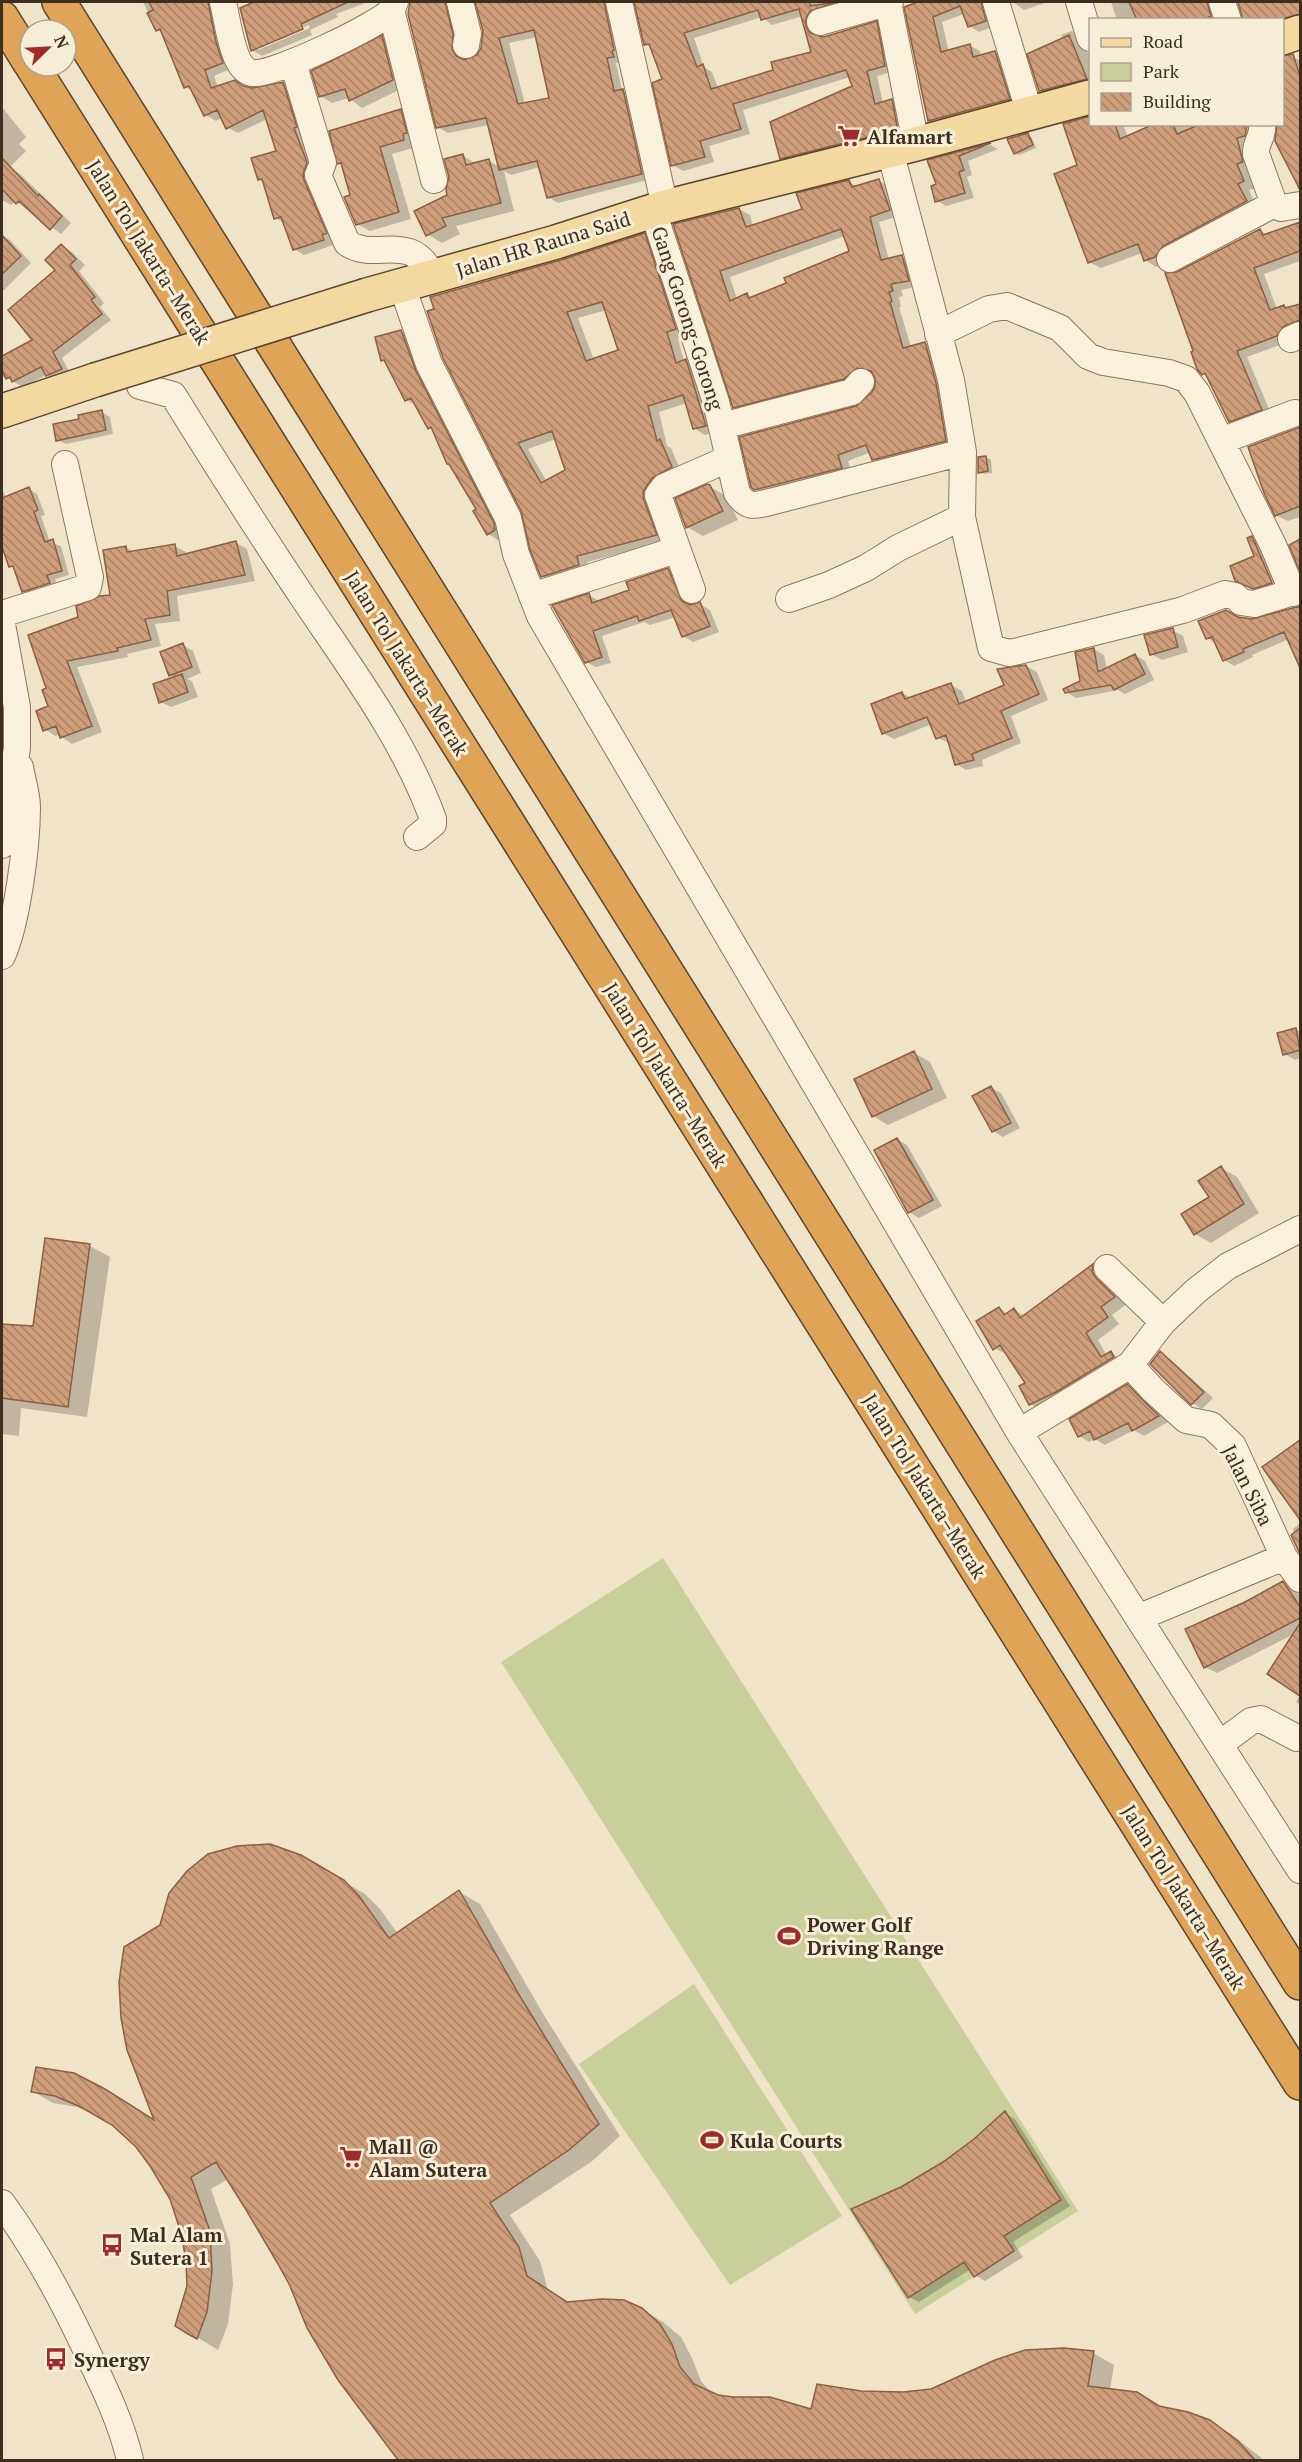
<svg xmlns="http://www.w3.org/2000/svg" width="1302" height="2462" font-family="'PT Serif',serif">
<defs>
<pattern id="building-back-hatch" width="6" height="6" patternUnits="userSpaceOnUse" patternTransform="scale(1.5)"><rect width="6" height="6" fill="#cf9f7d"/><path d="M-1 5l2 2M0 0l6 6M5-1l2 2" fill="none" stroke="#a98266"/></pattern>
</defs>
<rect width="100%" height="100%" fill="#f0e4c8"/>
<path fill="#c9cf9b" d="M663,1558L1078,2211L915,2314L501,1662Z
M694,1984L842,2216L730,2285L579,2064Z"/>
<path fill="#0003" fill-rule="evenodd" d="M143,2H220L232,68L214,76L218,87L253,90L283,83L293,89L336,239L331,240L333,245L304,255L294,249L285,224L276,218L265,183L259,179L278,152L267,119L238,133L228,128L223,117L216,121L206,115L194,92L186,87L164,34L157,30Z
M257,2H368L336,14L338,17L310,30L312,35L262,56L252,50L241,9ZM309,25L310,28L258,50V46Z
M411,2H457L462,41V58L466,61L478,56L482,49L484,31L477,2H616L623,62L616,63L622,90L633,96L651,179L558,203L548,197L540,167L511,175L504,171L514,211L456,226L460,234L442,243L427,234L449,196L463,156L477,164L489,161L500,167L489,125L448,133L438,127L409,14ZM537,37L551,99L525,104L509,43Z
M636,2H859L815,32L818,37L824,38L876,23L886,29L895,71L877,76L883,103L892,101L902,106L906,131L791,164L781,158L854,86L850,77L743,110L750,134L709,146L714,162L683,171L673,165L664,80L652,48L645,44ZM803,16L813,53L775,71L718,88L712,72L704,67L694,38L762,17L772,25Z
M922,2H993L995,26L979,32L969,26L964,14L942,22L949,52L969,45L980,51L981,56L995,52L1005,58L1019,105L939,126L929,120L906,8Z
M1013,2H1048L1024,10Z
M1111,2H1218L1219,20H1117Z
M1239,2H1300V22L1282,30V20H1244Z
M1072,31L1081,37L1088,53H1090V85L1050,96L1040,90L1063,39L1061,35Z
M382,37L394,44L405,87L362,108L349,98L332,103L320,96Z
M1292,56L1300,61V191L1297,187L1299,186L1282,124Z
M2,107L26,137L19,144L26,151L11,166L2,160Z
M400,111L413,118L416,147L392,154L411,219L370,231L357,224L343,166L339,163Z
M1090,118V124H1123L1128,138L1158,124H1259L1254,168L1247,170L1255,188L1249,190L1257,208L1167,263L1156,267L1145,260L1142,253L1101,268L1089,262L1079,166L1065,125Z
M1027,135L1032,138L1036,148L1019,155L1015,153Z
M991,145L998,149L968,161L972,175L967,177L974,198L946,206L937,201L938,185L929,161Z
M10,168L20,174L71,223L61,234L16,201L11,205L2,200V176Z
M879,181L890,187L900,216L879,222L889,260L902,257L912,263L919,286L901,290L903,296L899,297L901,307H899L911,347L925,343L935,349L956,446L884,465L873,459L871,452L848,461L852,473L766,495L755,489L873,393L877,386L875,374L868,373L855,384L744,413L734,407L675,225L739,209L750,215L753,226L803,210L849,182L858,187ZM845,236L851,251L788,284L753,298L747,295L737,299L730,277Z
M1300,223V261L1264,274L1277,309L1284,307L1288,309L1300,305V330L1288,342L1247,357L1272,416L1241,428L1230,421L1208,377L1203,373L1195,352L1177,274L1260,230L1267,235Z
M644,235L656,241L687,335L678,339L684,361L697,367L717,432L705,435L694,428L687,403L659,412L667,446L671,448L682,474L664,484L667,541L587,562L590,571L554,583L542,576L523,511L444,358L561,261ZM607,310L620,351L594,360L578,318ZM556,439L567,471L547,482L528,449Z
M2,236L10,240L31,263L2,292Z
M62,246L72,252L85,265L79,271L104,303L100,307L111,320L62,358L71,375L58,381L46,375L23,387L7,378L5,374L2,379V359L35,341L57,270Z
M401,331L411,337L505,536L498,540L488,534L479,510L434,430L429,428L417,406L406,400L388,363L382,360Z
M102,412L110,417L113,434L66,444L58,440L81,420Z
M1300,429V517L1288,521L1276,515L1250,448Z
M986,457L991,460L992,473L984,474L979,472V458Z
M710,487L726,496L738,520L703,536L687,527Z
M2,488L6,498L29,489L37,494L45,515L41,516L50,542L61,546L69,575L55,579L58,588L32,596L24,591L16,569L10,566L5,552L2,550Z
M1252,538L1262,544L1282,588L1264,594L1247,586L1256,557Z
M236,543L247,549L255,581L177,596L180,621L155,624L161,646L127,654L128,657L77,667L102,732L72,744L62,737L60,734L55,736L45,729L50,707L48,689L80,618L112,596L126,547L135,553L175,546L186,552V555Z
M668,570L678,576L691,606L700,604L710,610L719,632L693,642L683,636L676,617L650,625L644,622L602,636L611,663L596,667L586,662L589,595L599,601L631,591Z
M1300,607V666L1289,639L1252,655L1253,657L1234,666L1224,660L1217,644L1207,638L1238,618L1258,620Z
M1172,630L1183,636L1188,652L1162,660L1151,654Z
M183,645L193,651L201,673L187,679L192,681L198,697L171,707L161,702L176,678L171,675Z
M1094,649L1104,655L1107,669L1135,655L1145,661L1154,680L1125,694L1118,690L1076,698L1066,692L1082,681Z
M1026,666L1037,672L1048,700L1011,716L1021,743L982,760L983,766L966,770L956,764L950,743L937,738L932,724L894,739L883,733L902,693L911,698L951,685L962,691L966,702L1006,686Z
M1296,1029L1300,1032V1058L1295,1060L1285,1054Z
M914,1053L930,1062L947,1098L888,1125L873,1116Z
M991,1088L1001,1093L1020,1128L1003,1137L993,1131Z
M897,1139L907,1145L942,1206L919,1218L909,1212Z
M1221,1168L1237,1177L1259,1213L1211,1243L1195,1234Z
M46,1239L90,1246L110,1257L87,1417L21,1408L19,1436L2,1434V1326L34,1328Z
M1093,1266L1105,1273L1127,1304L1112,1315L1119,1324L1098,1340L1107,1356L1111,1353L1123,1360L1043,1411L1030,1404L1027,1383L1008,1355L994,1348L999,1308L1008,1314L1014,1310L1025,1316Z
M1160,1353L1170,1359L1213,1398L1202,1409L1192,1403Z
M1127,1386L1138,1392L1168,1422L1144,1436L1134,1430L1105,1445L1095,1439L1089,1442L1079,1436Z
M1300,1442V1518L1265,1468Z
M1300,1523V1552L1293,1529Z
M1283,1583L1300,1595V1695L1269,1673L1296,1633L1217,1673L1205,1667L1245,1604Z
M1300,1695V1705L1296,1702Z
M300,1856L365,1894L380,1909L398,1934L459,1892L480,1904L542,2012L620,2136L591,2162L510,2215L540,2261L548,2290L568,2304L641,2309L663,2322L681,2337L692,2358L701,2381L712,2394L812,2411L861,2393L903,2394L931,2391L1093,2353L1114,2365L1110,2390L1209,2422L1231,2434L1264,2460H400L339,2379L292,2286L228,2179L211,2189L230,2244L233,2284L228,2324L218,2350L177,2325L189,2287L188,2260L183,2233L171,2198L137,2146L113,2124L77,2107L53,2103L32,2091L37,2068L156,2122Z
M1005,2113L1015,2119L1070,2206L1013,2242L1023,2257L985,2281L975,2275L971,2269L919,2302L909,2297L902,2189L975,2140Z"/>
<path fill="url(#building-back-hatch)" stroke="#8d5f41" stroke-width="1.5" fill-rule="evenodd" d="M149,2H208L216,42L223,63L205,70L211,88L235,80L243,86L253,88L283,82L297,127L294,128L307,162L303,175L304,180L327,233L322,235L324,240L293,250L281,217L274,219L262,179L258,180L251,158L276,151L263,110L226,129L217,110L204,116L189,86L184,88L160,29L156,31L147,13L153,10Z
M254,2H348L301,24L303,29L251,51L240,8Z
M410,2H445L453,34L452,49L456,56L464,60L477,55L481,48L483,31L475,2H604L614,50L612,51L614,57L607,58L614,91L623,89L642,174L547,198L537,161L499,170L486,118L436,128L408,14ZM534,30L549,98L518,104L499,38Z
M634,2H810V6L837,2L810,11L806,18V27L810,33L824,37L877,21L885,66L867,71L875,104L892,99L897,126L872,134V136L780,159L770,122L852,86L846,70L733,104L741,129L700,141L705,157L671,166L652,83L662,79L649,44L644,45ZM799,9L811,52L771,62L773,70L711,89L703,64L697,67L684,33L758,10L761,20Z
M918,2H981L986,21L968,27L960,6L933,17L941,52L970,44L973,57L995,51L1010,99L928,121L904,7Z
M1129,2H1207L1211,16L1203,20H1137Z
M1238,2H1300V14L1278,20H1243Z
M382,35L393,80L349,101L345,89L319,97L311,71Z
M1069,35L1087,79L1039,91L1027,54Z
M1293,54L1300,76V190L1275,141L1277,124H1282V56Z
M401,109L407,133L403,134L404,140L380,147L399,212L356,225L344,197L350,195L341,163L337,164L329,131Z
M1090,116V124H1115L1120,139L1154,124H1173L1177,134L1201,124H1247L1245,136L1237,138L1243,162L1237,164L1244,181L1238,184L1247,201L1163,246L1155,257L1144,261L1138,244L1088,263L1054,174L1077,165L1063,124Z
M1028,133L1033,145L1014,154L1007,139Z
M991,143L959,156L964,170L959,172L965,193L935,202L931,186L936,184L927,160Z
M463,154L466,165L489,159L501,203L442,218L446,226L426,236L414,211L447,195L446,189L449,177L444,159Z
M2,158L38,196L39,194L62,216L50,230L19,201L16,204L2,189Z
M879,179L890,210L870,217L881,260L902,255L909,281L891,284L893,291L889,292L892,301L890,302L903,348L925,342L936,383L946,441L872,460L866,445L838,455L842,468L754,490L751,487L739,437L856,406L872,392L875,386V378L871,371L857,368L844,379L733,408L673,224L739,208L746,227L802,209L796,193L849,180L852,187ZM841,229L849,251L784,278L786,283L749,298L747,293L730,301L720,271Z
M1300,222V251L1254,268L1270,310L1284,305L1285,308L1300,304V320L1284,326L1277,336L1237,351L1262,410L1229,422L1205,373L1202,375L1197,369L1191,352L1193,351L1165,273L1177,272L1260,229L1263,235Z
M645,233L676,329L667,332L676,363L686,359L706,426L693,429L683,395L648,406L657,441L660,439L672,467L652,478L643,492L644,500L657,535L577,556L579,565L541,577L530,550L521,511L443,358L427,311L434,309L430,297L561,260ZM602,302L618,350L586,361L567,312ZM552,431L565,470L541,483L518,443Z
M2,235L21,256L2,274Z
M61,244L76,259L70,265L95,297L91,300L102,314L53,352L62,369L46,376L41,367L12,382L10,377L6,379L2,370V356L32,340L8,310L55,270L45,260Z
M401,330L416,371L494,523L495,530L487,535L473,511L476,509L449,464H447L431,427L428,429L411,398L405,401L384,360L381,361L375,337Z
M102,410L106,430L56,441L53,424L79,419L78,415Z
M1300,427V506L1275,516L1264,493L1248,447Z
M986,456L988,471L978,473V457Z
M707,484L710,485L723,511L686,528L675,498Z
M29,487L38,510L34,512L45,542L53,539L62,571L47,575L50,583L22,592L13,566L9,567L2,547V498Z
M1252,536L1272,583L1253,589L1235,581L1230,566L1254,556L1247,538Z
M1300,539V572L1289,545Z
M236,541L245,575L167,591L170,615L145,619L151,640L117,648L118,651L67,661L92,726L60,738L56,726L43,731L36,711L48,706L42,690L46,688L28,635L78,617L76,606L100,596L110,595L103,550L126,546L127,552L175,544L177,556Z
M668,568L682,601L690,605L700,602L710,626L682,637L671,610L639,621L637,616L593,631L602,657L585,663L552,605L589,593L592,603L629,590L626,582Z
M1300,606V668L1284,632L1243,649L1244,652L1223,661L1212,637L1206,639L1198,621L1226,610L1238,617L1252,619Z
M1173,628L1178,647L1150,655L1144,635Z
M183,643L192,667L169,676L160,652Z
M1094,648L1098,672L1135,654L1145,674L1114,690L1111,685L1065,693L1063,689L1080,681L1075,652Z
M1026,665L1039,694L1001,711L1012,738L972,754L974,760L955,765L946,735L936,739L927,717L882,734L871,704L902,692L905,699L951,683L959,704L1004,685L997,669Z
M182,674L188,692L159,703L153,684Z
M1296,1028L1300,1050L1283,1055L1277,1033Z
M914,1051L932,1089L872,1117L854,1079Z
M991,1086L1011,1123L992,1132L972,1096Z
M897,1138L933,1200L908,1213L874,1150Z
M1221,1166L1244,1204L1194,1235L1181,1214L1209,1197L1198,1181Z
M45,1238L90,1244L68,1407L2,1398V1324L33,1326Z
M1093,1264L1092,1272L1096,1278L1115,1297L1101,1307L1108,1317L1086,1333L1101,1357L1111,1351L1114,1357L1056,1392L1029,1405L1019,1386L1025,1383L1000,1345L993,1350L976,1321L999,1307L1004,1315L1014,1308L1020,1318Z
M1160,1351L1204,1392L1191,1405L1150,1364Z
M1127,1384L1159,1416L1132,1431L1128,1423L1094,1440L1090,1431L1078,1437L1069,1419Z
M1300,1440V1520L1262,1467Z
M1300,1528V1554L1291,1535Z
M1283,1581L1300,1607V1618L1204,1668L1185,1629L1245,1602Z
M1300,1623V1696L1267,1674Z
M270,1844L301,1855L344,1880L359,1896L389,1938L459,1890L521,1998L599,2124L569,2150L490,2203L519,2247L527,2276L567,2302L602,2299L624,2300L642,2308L660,2324L672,2344L680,2367L694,2384L718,2395L733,2397H770L811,2409L817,2384L861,2391L903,2392L931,2389L995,2360L1025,2350L1064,2348L1094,2351L1088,2386L1137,2392L1159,2406L1188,2412L1210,2420L1238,2441L1255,2460H398L338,2380L307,2328L290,2286L278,2264L245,2208L216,2162L191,2177L210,2231L212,2271L207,2312L197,2339L188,2334L175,2326L187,2286L186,2260L181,2233L170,2199L150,2166L136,2147L112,2125L81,2107L55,2096L31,2092L36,2067L74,2073L105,2089L154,2120L127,2050L121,2018L119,1982L124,1947L160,1925L169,1893L187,1871L208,1854L237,1846Z
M1005,2111L1061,2200L1004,2236L1014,2251L974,2277L964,2262L908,2298L851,2209L901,2187L943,2162L974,2139Z"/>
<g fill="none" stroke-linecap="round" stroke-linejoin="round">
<g stroke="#8d765c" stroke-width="28">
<path id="minor" d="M223,2C227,18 232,61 246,70C248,72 252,73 254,73C274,75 379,25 392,10C393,8 394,4 395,2
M460,2L468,34L466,45
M619,2L665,207
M888,2L916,144
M996,2L1030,114
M1079,2L1090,38
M1222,2L1228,20
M391,10L434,180
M820,22L890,2
M293,63L323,163L318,175L347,243C376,263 411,229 433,277
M1262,124C1264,136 1255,143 1256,154L1274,204L1281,208L1300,205
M653,211L716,402L737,493C748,510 757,505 774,501L963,452L951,380L890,151
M1170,259L1274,204
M402,286L429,364L508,518L516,554L540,616L1019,1432
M938,334L989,309L1007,306L1060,328L1088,356L1103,362L1169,373L1186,379L1197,393L1273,545L1293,593
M1291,339L1300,335
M140,386L173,395C216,464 259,532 304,599C351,669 404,739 433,819V824L417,837
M722,426L852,392L861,382
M1221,441L1295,413
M963,452L962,517L991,648L1009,653L1019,651L1183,610L1225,594L1235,596L1241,602L1254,604L1300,590
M692,590L658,495L664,487L728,459
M532,596L676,550
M789,599L829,585L866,568L898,548L962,517
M2,614L88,587L90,577L65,464
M2,624L17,707V748L2,845
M2,956C17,923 27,846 27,807C27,794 22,780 20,767
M1300,1229L1228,1266L1197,1290L1163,1322L1130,1365L1019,1432L1300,1870
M1107,1268L1163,1322
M1130,1365L1153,1390L1186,1420L1211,1425L1233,1446L1284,1557L1300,1579
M1140,1617L1284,1557
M1220,1744L1251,1721L1261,1719L1297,1738L1300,1737
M2,2203C37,2251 65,2304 90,2358C106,2391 122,2425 130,2460"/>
</g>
<g stroke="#5b4430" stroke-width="36">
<path id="major" d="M1282,38L1300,32
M367,295L556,242L665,207L916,144L1090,97
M2,411L95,380"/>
</g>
<g stroke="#5b4430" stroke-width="36">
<path id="highway" d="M59,2L1300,1983
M2,18L30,63
M32,66L1300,2083"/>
</g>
<use href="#minor" stroke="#faf1dc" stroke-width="26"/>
<use href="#major" stroke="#f3d9a0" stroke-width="33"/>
<use href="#highway" stroke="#e0a458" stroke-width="33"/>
<g stroke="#5b4430" stroke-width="36" stroke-linecap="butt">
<path id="major-bridge" d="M95,380L367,295"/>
</g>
<use href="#major-bridge" stroke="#f3d9a0" stroke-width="33"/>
</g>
<defs>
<g id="supermarket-bare" transform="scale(1.8)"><path d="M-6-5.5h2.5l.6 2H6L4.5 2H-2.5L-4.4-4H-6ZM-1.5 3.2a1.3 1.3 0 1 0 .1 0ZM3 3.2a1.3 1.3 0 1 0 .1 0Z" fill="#9e2a2b" stroke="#f7eed8" stroke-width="2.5" paint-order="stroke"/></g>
<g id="stadium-bare" transform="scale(1.8)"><path d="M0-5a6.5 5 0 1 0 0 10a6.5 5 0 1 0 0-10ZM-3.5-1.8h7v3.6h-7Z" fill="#9e2a2b" stroke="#f7eed8" stroke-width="2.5" paint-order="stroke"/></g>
<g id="bus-bare" transform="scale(1.8)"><path d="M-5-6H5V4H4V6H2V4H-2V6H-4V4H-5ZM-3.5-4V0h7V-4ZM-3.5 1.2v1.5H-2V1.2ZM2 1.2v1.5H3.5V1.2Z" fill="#9e2a2b" stroke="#f7eed8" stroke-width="2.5" paint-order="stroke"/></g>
</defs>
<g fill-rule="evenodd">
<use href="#supermarket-bare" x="849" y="136"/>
<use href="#stadium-bare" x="789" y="1936"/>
<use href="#stadium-bare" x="712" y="2140"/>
<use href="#supermarket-bare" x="351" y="2157"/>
<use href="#bus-bare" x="112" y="2245"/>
<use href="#bus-bare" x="56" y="2359"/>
</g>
<g text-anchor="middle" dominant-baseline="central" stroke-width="6" stroke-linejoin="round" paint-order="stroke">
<g font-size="20" font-weight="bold" fill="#3d2e20" stroke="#f7eed8" text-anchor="start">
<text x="867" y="136">Alfamart</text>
<text x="807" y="1924">Power Golf<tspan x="807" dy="23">Driving Range</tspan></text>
<text x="730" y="2140">Kula Courts</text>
<text x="369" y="2146">Mall @<tspan x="369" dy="23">Alam Sutera</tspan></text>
<text x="130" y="2234">Mal Alam<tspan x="130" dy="23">Sutera 1</tspan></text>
<text x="74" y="2359">Synergy</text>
</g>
<g font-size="20" fill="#3d2e20" stroke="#f7eed8">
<text transform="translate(543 244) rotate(-17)">Jalan HR Rauna Said</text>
<text transform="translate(149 252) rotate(58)">Jalan Tol Jakarta–Merak</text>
<text transform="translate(688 318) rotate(72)">Gang Gorong-Gorong</text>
<text transform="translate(407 663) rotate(58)">Jalan Tol Jakarta–Merak</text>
<text transform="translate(666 1075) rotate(58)">Jalan Tol Jakarta–Merak</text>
<text transform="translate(1248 1485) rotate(63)">Jalan Siba</text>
<text transform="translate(925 1486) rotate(58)">Jalan Tol Jakarta–Merak</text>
<text transform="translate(1184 1897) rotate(58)">Jalan Tol Jakarta–Merak</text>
</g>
</g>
<rect width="1302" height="2462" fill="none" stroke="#3d2e20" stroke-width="6"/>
<rect x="1089" y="18" width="195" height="108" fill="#f7eed8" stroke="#ada18e" stroke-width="1.5"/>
<rect x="1101" y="38" width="30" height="9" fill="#f3d9a0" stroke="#ada18e" stroke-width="1.5"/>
<text x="1143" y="48" font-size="18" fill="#3d2e20">Road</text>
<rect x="1101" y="63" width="30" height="18" fill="#c9cf9b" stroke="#ada18e" stroke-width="1.5"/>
<text x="1143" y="78" font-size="18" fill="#3d2e20">Park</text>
<rect x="1101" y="93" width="30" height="18" fill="url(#building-back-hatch)" stroke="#ada18e" stroke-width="1.5"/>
<text x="1143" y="108" font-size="18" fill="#3d2e20">Building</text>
<g transform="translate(48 48) rotate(66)"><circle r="28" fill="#f7eed8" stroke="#ada18e" stroke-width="1.5"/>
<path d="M0-4.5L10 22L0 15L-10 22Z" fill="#9e2a2b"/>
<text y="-9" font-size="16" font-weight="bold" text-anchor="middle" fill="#3d2e20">N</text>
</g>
</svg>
